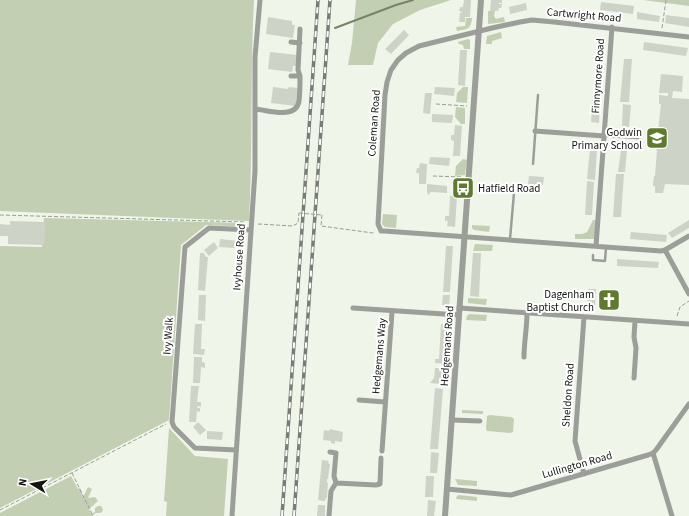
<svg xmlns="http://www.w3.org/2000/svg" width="689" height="516" font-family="'Source Sans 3',sans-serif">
<rect width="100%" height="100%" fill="#eff5e9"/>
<path fill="#c2cfb2" d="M0,0H254C250,74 253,147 249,221L0,211Z
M356,0H451L420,10L393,24L378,43L373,65H348L352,43Z
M643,0H689V6Z
M488,11H495L494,16L496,19L504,17L505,22L488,24Z
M466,18H472C471,30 467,29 457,31L456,27L465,26Z
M501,32L502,38L492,41V44H486L487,36Z
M468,39L470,40V49H464L463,45L459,44L458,42Z
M463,87H468L467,103L456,102L457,93Z
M456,107L465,108V124H461L455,117Z
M463,159L467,160L465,175L455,176L456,166Z
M455,179L464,180L465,183L464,197L458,196L454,189Z
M383,214L397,215L396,228L385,227L382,224Z
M44,218L244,223V226L242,227L209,225H206L181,245L169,420L0,508V246L42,247Z
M593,220H597L595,239H575V234H582L587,232Z
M472,225L490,226L489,232L474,230L472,228Z
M475,244L493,245L492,251H473Z
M468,298L487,299L486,305L468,303Z
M469,314L487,315L486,321L466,320L467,316Z
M462,410L483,411V414L462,413Z
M490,415L511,417L514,419L513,432L510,433L487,431L486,429L487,416Z
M169,428L195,456L228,459L224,516H166L167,502L164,501Z
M71,476L78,489L80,488L83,497L88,487L92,489L88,498L95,497L98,501L89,509L91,514L95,512V508L98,506H101L103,509L102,512L100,513H96L93,515V516H0V513Z
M455,479L477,481V486L458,485Z
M459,495L477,497V501L456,499L457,496Z"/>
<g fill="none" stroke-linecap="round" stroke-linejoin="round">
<path stroke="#788368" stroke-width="2" d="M335,28L396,5L413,0"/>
</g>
<path fill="#ced3c8" d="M464,0H471L470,17H465V22H459L460,13L463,12L459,11L460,7H463Z
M491,0H502V3H499V4H502L501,8H499L498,11H490Z
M601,2L634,6L633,14L600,10Z
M526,3L527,10L510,14L509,7Z
M637,12L660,16L659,22L637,19Z
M666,15L689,18V27L665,23Z
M268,17L292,21V25H295L293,38L266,34Z
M404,30L409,35L391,54L385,49Z
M644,42L688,48L686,56L643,50Z
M460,50H467L465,86L458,85Z
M270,52L297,55L296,66H293L292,72L268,69Z
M596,57H604L602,91H594Z
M624,59H632L629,102H620Z
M661,74L683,76L682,92L673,91L672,98L689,99V185L665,184L663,193H655V186H653V184L654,176H655L657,150H656L661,104H659V95L668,96V93H659Z
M273,87L288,89L289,87L298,88L296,106L271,103Z
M435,87L455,88L454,96L434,94Z
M593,92L601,93L599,123L591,122Z
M425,93H432L430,114L423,113Z
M623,104L631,105L629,127L622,126Z
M432,114L453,115L452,123L432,122Z
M455,125L462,126L460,156H453L454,141L451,140V135H454Z
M590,149L597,150L595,180L587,179Z
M621,150H627L625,172H618Z
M430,157L450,158L449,166L429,164Z
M420,163L427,164L426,184H419V173H416L417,168H419Z
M616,174H624L621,217H613Z
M529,176L544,177L543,185L528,184Z
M587,181L594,182L592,215H585Z
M427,184L447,186V193L431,192L428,195L427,192Z
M450,196H457L455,227L447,226L448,221H445V216H449Z
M689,220V228L672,238L668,233Z
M10,221L45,222L44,245L8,244V236H0V224L10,225Z
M631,232L667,235L666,242L630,239Z
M220,239L239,241V245H235V248L219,247Z
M214,242L218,248L209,256L204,250Z
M446,246H453L450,292H443Z
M200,253H204L206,257H208L205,291L198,290Z
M473,253H481L479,297L470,296Z
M617,259L659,262L658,268L617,266Z
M588,289H596L595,307H587Z
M602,289L617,290L616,311L601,310Z
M199,295H206L205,321L198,320Z
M443,295H450L449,306L442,305Z
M195,324H202L201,349H205L204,355L193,354Z
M441,324L448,325L446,364L435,363V359H439Z
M194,357H202V362L205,363V368L201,367L200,383H193Z
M435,368H442L441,384L430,383L434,378Z
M191,386H199L197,402H201V407L198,406L197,408H200V412L197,411L196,422H189Z
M435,388L443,389L438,449H430Z
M198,422L206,430L200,435L193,427Z
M330,429L343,432L342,442L335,441V444L331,443V441L323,440L324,430L329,431Z
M207,431L223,432L222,440L207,439Z
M431,452L439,453L437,473H430Z
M322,460L329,461L328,463L330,464L328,479H327V483H328L327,498H326L325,501L318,500Z
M426,476H434L433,497H425Z
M428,500L436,501L434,516H427Z
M318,505H325V516H317Z"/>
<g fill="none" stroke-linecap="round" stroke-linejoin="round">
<path stroke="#9a9e95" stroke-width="1" stroke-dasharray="4 2" stroke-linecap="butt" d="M662,28L666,0
M436,104L467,106
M433,176L462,177
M0,215L246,222
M322,215L321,226L373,233L374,232
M258,224L293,226L298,223L299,213
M677,316L680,307L689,301
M72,473L93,516
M0,510L166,424"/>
<path stroke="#9c9e99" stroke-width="2.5" d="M605,136L638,138
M533,164L538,95
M510,239L514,193
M593,255V260L605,261L606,247"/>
<path stroke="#9c9e99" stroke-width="5" d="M689,37L554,22L532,20L520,22L492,28L419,46L406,53L398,60L391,70L387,82L385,95L378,224L381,231H384L661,251L665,250L689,236
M291,42L300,43
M300,76L298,70L300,29
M255,109C268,110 296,120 299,101C300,93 300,84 300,76H291
M535,131L604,136
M596,246L612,27
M665,250L689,294
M353,308L459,315
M459,308L689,324
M524,357C524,342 527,328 527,313
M634,378L636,348L634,337L635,321
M359,400L385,402
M452,420L480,421
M236,450L195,448L174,427L172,422L185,247L209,228L250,230
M382,451L392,312
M330,452L336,453L334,476L336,483
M653,453L672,516
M584,474L575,441L584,317
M447,489L511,495L648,455L653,453L656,450L689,404
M232,516L255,171V57L260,0
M329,516L331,491L336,483L376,485L380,484L381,458"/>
<path stroke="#9c9e99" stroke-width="6" d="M445,516L481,0"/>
<g stroke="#797c75" stroke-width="3.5">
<path id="rail" d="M282,516L318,0
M294,516L330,0"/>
</g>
<use href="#rail" stroke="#fff" stroke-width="2" stroke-dasharray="6" stroke-linecap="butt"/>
<path stroke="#9a9e95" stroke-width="1" stroke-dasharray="4 2" stroke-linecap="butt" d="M299,213L322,215"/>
</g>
<defs>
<g id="school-square" transform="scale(1.15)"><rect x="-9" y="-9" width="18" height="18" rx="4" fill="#5f7a2e" stroke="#fff"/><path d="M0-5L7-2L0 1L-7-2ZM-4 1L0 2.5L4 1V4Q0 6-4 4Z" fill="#fff"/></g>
<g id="bus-square" transform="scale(1.15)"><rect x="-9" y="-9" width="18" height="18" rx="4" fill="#5f7a2e" stroke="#fff"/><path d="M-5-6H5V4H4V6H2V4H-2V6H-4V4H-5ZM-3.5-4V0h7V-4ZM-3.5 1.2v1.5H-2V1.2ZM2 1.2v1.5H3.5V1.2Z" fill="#fff"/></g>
<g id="church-square" transform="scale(1.15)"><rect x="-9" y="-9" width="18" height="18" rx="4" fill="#5f7a2e" stroke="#fff"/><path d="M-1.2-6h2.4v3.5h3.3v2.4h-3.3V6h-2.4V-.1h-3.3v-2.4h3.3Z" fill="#fff"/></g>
</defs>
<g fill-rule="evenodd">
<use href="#school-square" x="657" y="138"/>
<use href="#bus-square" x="463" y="188"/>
<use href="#church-square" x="609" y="300"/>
</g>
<g text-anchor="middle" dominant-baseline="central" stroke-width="4" stroke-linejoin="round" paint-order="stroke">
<g font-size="11" fill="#141511" stroke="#fff">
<text transform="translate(584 15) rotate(5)">Cartwright Road</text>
<text transform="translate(598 76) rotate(-86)">Finnymore Road</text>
<text transform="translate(374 123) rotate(-86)">Coleman Road</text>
<text transform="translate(239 257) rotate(-86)">Ivyhouse Road</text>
<text transform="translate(168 336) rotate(-86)">Ivy Walk</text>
<text transform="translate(447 346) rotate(-86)">Hedgemans Road</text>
<text transform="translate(379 356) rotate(-85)">Hedgemans Way</text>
<text transform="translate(568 395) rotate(-86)">Sheldon Road</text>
<text transform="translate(577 465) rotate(-16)">Lullington Road</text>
</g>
<g font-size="11" fill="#141511" stroke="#fff" text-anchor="end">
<text x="642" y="132">Godwin<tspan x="642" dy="13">Primary School</tspan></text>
<text x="478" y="188" text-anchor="start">Hatfield Road</text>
<text x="594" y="294">Dagenham<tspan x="594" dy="13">Baptist Church</tspan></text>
</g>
</g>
<g transform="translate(32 484) rotate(280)" stroke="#ffffff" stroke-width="3" paint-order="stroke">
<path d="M0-3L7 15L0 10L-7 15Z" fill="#141511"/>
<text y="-6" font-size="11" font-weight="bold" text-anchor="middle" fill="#141511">N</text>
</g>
</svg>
